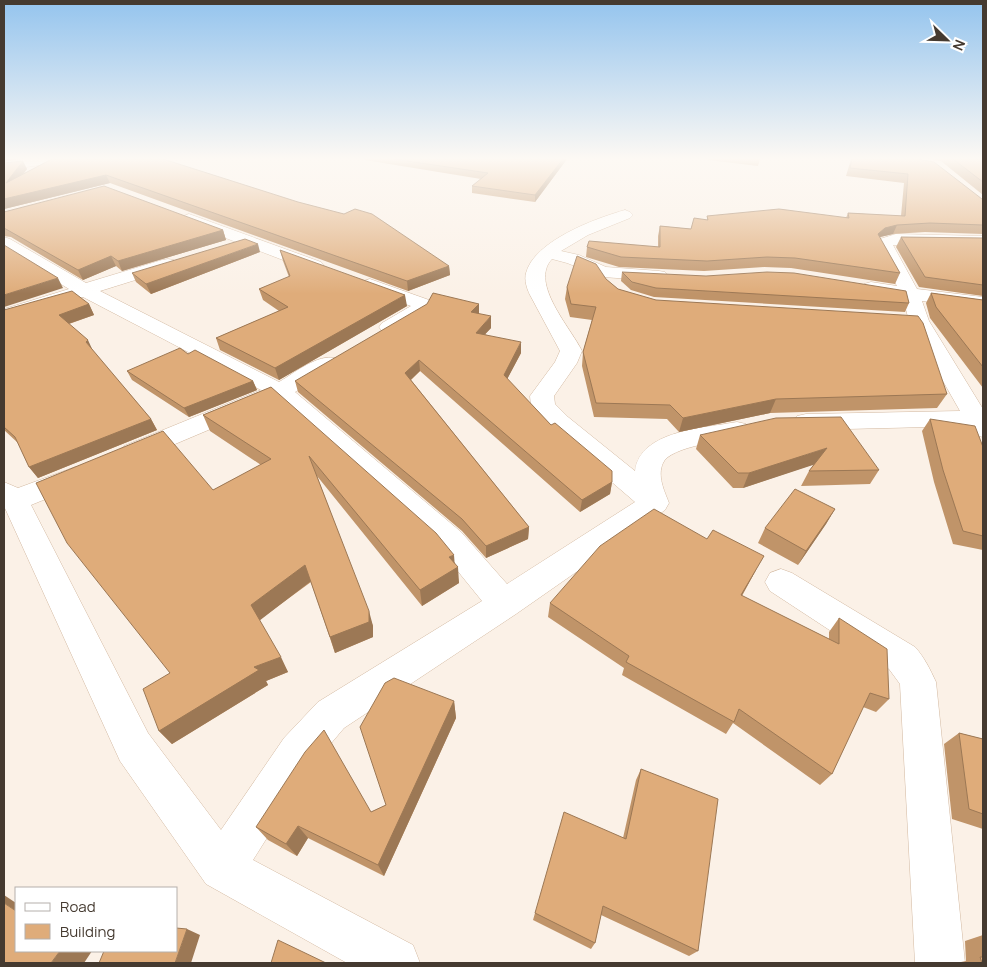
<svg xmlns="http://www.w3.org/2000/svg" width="987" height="967" font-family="Manrope,sans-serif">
<rect width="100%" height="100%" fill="#fbf1e7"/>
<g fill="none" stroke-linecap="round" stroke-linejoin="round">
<g stroke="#d3b9a1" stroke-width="1">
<path id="minor" d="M24,159H70C66,163 14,168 4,170V162Z
M625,210L630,212L633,215L630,218L588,235L561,251L579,255L606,267L659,271L665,272L668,276L665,280L659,281L603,277L567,263L552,259C529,283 571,328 582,351L577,363L554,396L555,404L568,417L635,471C640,430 705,428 737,422L746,424L750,430L746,436C729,440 670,446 663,463C657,476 664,490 669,503L665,510L516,614L344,728L312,766L253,860L413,945L420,963H347L206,884L120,761L4,506V482L18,488L75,467L85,469L89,476L85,483L31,505L148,733L221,830L284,738L318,702L482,601L439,548L277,401L142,458L133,461L124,458L120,452L124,446L261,390L83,297L4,321V309L69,289L4,249V237L10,239L86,283L162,260L168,259L174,260L177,264L174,268L100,291L279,382C296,372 317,354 336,358L339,363L336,368L295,392L461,532L507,584L635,502L550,429L531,406L530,396L555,362L560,351L530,295C527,289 524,280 526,273C534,241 596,218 625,210Z
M189,214L321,262L324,266L321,270L315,271L309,270L184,222L181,219L184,216Z
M896,234L983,236V246L893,245L917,289L983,297V309L922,301L929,321L983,409V437L974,435L969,426L806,430L797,428L794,422L797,416L806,414L960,411L909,321L903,298L864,292L862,288L864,284L871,282L897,286L875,243L877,240Z
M370,279L429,300L432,304L427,313C413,321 398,335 382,331L379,327L382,323L411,306L364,289L361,285L364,281Z
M781,569L792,573L915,647C924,657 930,669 936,682L965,963H915L900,684L889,669L770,591L765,582L770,573Z"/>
</g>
<use href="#minor" fill="#fff" fill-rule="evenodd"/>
</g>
<path fill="#c09469" d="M52,159L449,266L450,275L408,291L110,183L4,209V163L27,169L23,174Z
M365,159H567L535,202L472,193V186L481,179L365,160Z
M708,159H760L758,166L708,160Z
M851,159H918L982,199L983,200V235V234L925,232L893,234L880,237V238L900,273L895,284L791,268L764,267L704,271L619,267L586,257L587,247H658V236L660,226L691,229L707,220V216L846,218L848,213L901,216L904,183L846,176Z
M930,159H983V195L941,161Z
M4,212L223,230L226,240L122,271L116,266L83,280L11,237L4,236Z
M901,237L983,238V296L919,287L896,247Z
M280,250L407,306L279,380L220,350L216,338L279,311L263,300L259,289L289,277L283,261Z
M260,252L151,294L136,282L132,273Z
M622,272L909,303L905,312L654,297L631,290L621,281Z
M606,279L618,289L947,394L937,408L770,413L679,432L667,419L594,417L582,366L583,352L592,320L570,317L565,299L567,287Z
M931,293L983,300V388L930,318L926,303Z
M89,304L94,315L69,324L93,351L151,419L157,430L38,478L29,467L18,443L4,430V310Z
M479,304V314L491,328L485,334L521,353L507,379L551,425L612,482L610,494L580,512L420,371L411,380L529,527L528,539L486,558L462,531L298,392L295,381Z
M188,354L253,381L257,390L189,417L132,380L127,371Z
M271,387L455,563L459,583L422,606L317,476L373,626V637L335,653L311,582L259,620L288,672L266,681L268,685L172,744L159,731L170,673L213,490L261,465L210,431L203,415Z
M930,419L983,447V550L953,544L934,482L922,431Z
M700,435L879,470L870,484L801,486L809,471L814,464L743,488H733L696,449Z
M835,509L826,524L798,565L758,543L765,528Z
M756,570L742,596L829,639V632L839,618L889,699L876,712L863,707L832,774L820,785L733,723L726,734L622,675L624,668L548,617L550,603Z
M454,701L456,718L384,876L308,838L297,856L268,840L256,827L371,812L386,805Z
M959,733L983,739V829L952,819L944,744Z
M641,769L698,951L689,956L601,915L595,943L591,949L533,920L535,913L623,838L636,780Z
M983,935V963H956L966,961L965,941Z"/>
<path fill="#9c7855" d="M4,159H22L4,161Z
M563,159H567L535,202V195Z
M23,161L27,169L10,192L6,183Z
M106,175L110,183L4,209V199Z
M897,225L893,234L880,237L873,244L878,234L885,228Z
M223,230L226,240L122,271L118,261Z
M258,244L260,252L151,294L146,284Z
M111,256L116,266L83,280L78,270Z
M449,266L450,275L408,291L407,281Z
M58,278L63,288L4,307V295Z
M405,295L407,306L279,380L275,368Z
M89,304L94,315L65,325L59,315Z
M479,304V315L471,312Z
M491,316V328L476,344V333Z
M88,340L93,351L86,342Z
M521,342V353L503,387L504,375Z
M419,360L420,371L406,384L405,373Z
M253,381L257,390L189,417L184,408Z
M776,399L770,413L679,432L683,418Z
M151,419L157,430L38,478L29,467Z
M827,448L819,463L743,488L749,473Z
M612,482L610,494L580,512L582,500Z
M835,509L826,524L798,565L806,551Z
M529,527L528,539L486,558V546Z
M454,555L455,568L458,567L459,583L422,606L420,590L449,557Z
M764,556L756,570L734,609L741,595Z
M305,565L311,581L259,621L251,605Z
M369,611L373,626V637L335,653L330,637Z
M281,657L288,672L266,681L268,685L172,744L159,731L254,667Z
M454,701L456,718L384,876L378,865Z
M298,826L308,838L297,856L286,844Z
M4,895L16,903V911L4,903Z
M187,929L200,935L191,963H175Z
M60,951H92L84,963H51Z"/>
<path fill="#dfac7a" stroke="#9c7855" d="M52,159H163L298,202L344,214L355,209L372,214L449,266L407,281L106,175L4,199V163L23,161L6,183Z
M394,159H563L535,195L472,186L488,173Z
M852,159H918L934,162L982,199L983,200V225L930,223L897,225L885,228L878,234L900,273L795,258L767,257L707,261L621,257L587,247L589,241L660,247V226L691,229L694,218L708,220L707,216L779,209L849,218L848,213L905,216L908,174L850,168Z
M953,159H983V182Z
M104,186L223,230L118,261L111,256L78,270L4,228V212Z
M901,237L983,238V285L925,277Z
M245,239L258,244L146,284L132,273Z
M4,245L58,278L4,295Z
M280,250L405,295L275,368L216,338L288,307L259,289L290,276Z
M577,256L596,264L606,279L618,289L656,300L918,316L923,323L947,394L776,399L683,418L670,405L596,403L583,352L596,307L571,304L567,287Z
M622,272L706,276L767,272L794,273L906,291L909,303L656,288L632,282Z
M72,291L89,304L59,315L88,340L86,342L151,419L29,467L15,437L4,427V310Z
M433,293L479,304L471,312L491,316L476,333L521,342L504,375L551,425L555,423L612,471V482L582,500L419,360L405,373L529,527L486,546L462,519L295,381L427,304Z
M931,293L983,300V367L936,307Z
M180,348L188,354L195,350L253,381L184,408L127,371Z
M271,387L436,533L454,555L449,557L458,567L420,590L309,456L369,611V622L330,637L305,565L251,605L281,657L254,667L259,670L159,731L143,689L170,673L67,543L36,483L163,431L213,490L271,459L203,415Z
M841,417L879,470L809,471L827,448L749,473H738L700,435L776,418Z
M930,419L975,426L983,447V536L963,531L943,470Z
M795,489L835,509L806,551L765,528Z
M654,509L707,539L713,530L764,556L741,595L839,644V618L887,649L889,699L870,693L832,774L739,709L734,722L626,662L629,656L550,603L600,546Z
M394,678L454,701L378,865L298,826L286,844L256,827L305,752L324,730L371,812L386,805L360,727L385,683Z
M959,733L983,739V814L969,809Z
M641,769L718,799L698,951L603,906L595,943L535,913L564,812L626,839Z
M4,903L16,911V951H60L51,963H4Z
M176,928L187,929L175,963H99L104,951H176Z
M278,940L326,963H271Z
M980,957H983V963H982Z"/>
<linearGradient id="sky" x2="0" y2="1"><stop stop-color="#94c4ee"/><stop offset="0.54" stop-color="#fdf9f4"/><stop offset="1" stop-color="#fdf9f4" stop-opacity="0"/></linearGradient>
<rect width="987" height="294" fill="url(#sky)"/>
<rect width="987" height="967" fill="none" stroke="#453a30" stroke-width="10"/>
<rect x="15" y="887" width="162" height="65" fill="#ffffff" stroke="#b5b0ac"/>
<rect x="25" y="903" width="25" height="8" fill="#ffffff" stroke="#b5b0ac"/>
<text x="60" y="912" font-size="15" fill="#453a30">Road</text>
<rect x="25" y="924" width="25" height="15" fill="#dfac7a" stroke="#b5b0ac"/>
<text x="60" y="937" font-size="15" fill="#453a30">Building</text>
<g transform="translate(947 40) rotate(113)" stroke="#ffffff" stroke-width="4" paint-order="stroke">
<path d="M0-4L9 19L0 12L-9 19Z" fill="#453a30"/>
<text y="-8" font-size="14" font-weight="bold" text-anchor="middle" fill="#453a30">N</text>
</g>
</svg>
